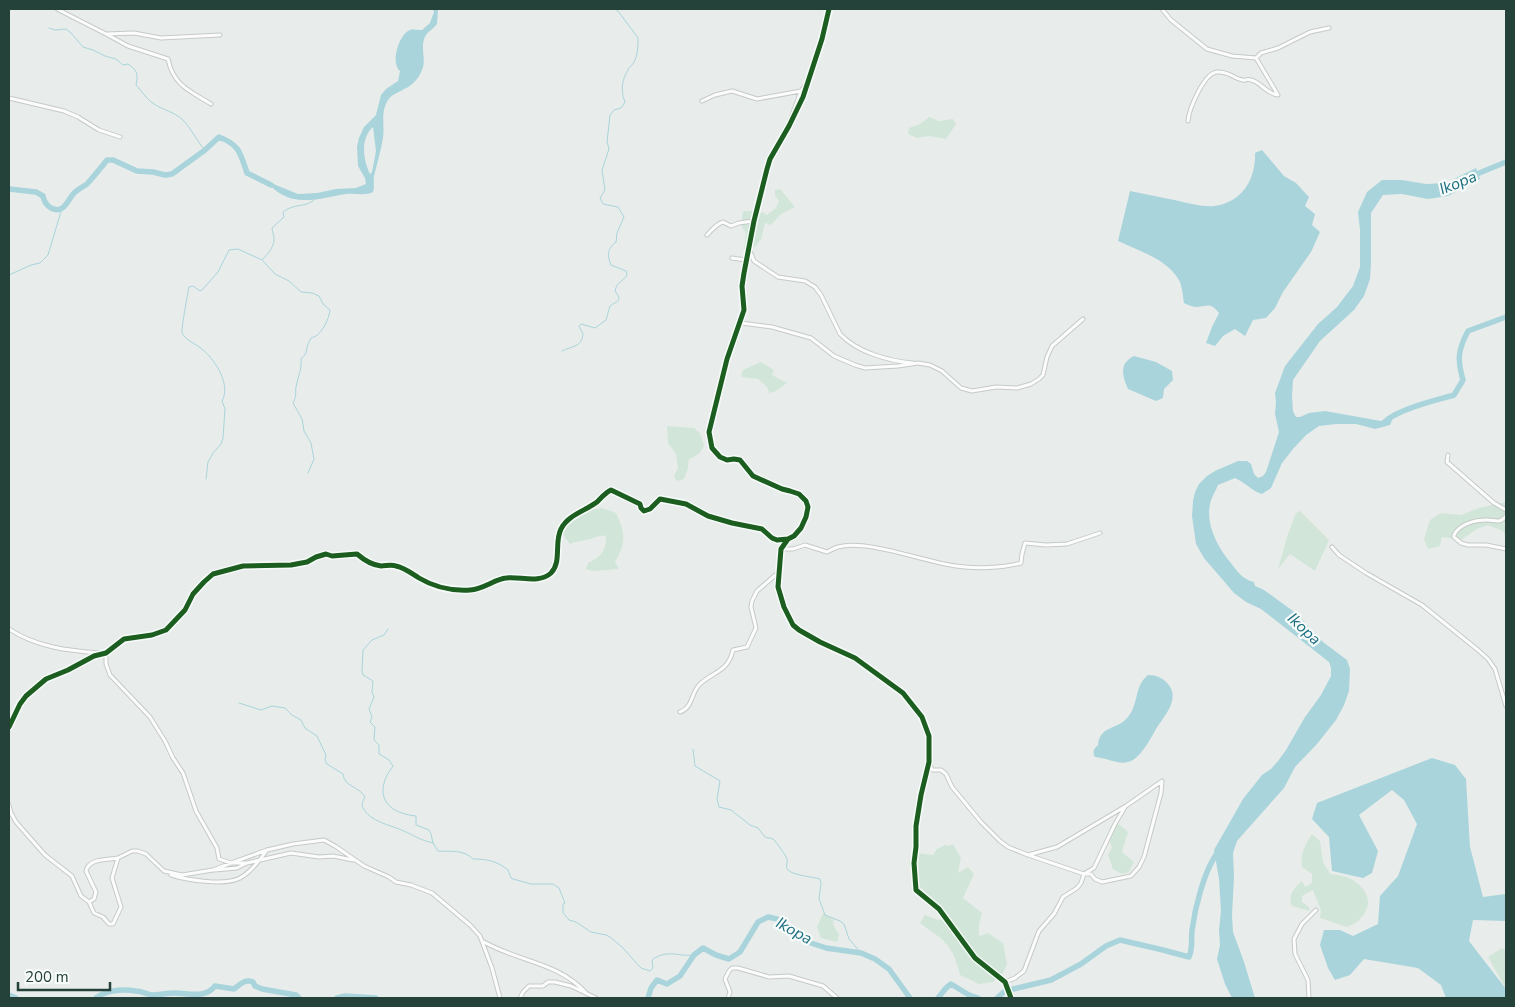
<svg xmlns="http://www.w3.org/2000/svg" width="1515" height="1007" font-family="'Nunito Sans',sans-serif">
<rect width="100%" height="100%" fill="#e8edeb"/>
<path fill="#d1e6d8" d="M929,117L939,121L953,119L956,124L946,139L929,136L917,138L908,134L909,128L920,124Z
M780,189L795,207L781,214L771,225L765,223L761,239L755,247L744,249L746,233L742,227V217L743,211H752L758,215L763,212L767,215L776,208L779,201L775,195V190Z
M761,362L774,370L772,375L787,383L776,391L769,393L767,387L758,379L741,377L743,370Z
M667,426L694,428L700,433L704,445C701,453 697,456 689,459L688,468L684,479L677,481L674,477L678,468L676,454L668,443Z
M1506,502V538L1503,531L1488,525L1477,529L1461,540L1442,537L1440,546L1428,549L1424,539L1430,520L1441,513L1461,515L1479,508Z
M602,508L616,513C626,534 626,543 615,562L619,569L593,571L586,569L588,563C601,557 606,551 606,536C599,535 597,537 590,539C583,541 577,541 570,544L559,529C573,511 581,511 602,508Z
M1300,511L1329,540L1315,571L1290,554L1278,569L1288,534L1296,513Z
M1116,822L1128,832L1122,852L1134,862L1129,872L1122,874L1113,869L1108,855L1112,847L1110,843L1111,826Z
M1312,834L1320,841L1323,862L1330,874C1337,875 1346,876 1353,880C1368,889 1374,905 1360,919C1357,923 1351,925 1347,927L1320,918L1321,910L1313,890L1302,896V902L1309,907L1310,911L1292,906C1287,895 1294,888 1302,881L1305,887L1312,883V874L1302,867C1300,854 1305,845 1312,834Z
M953,844L961,858L958,873L968,867L974,874L963,898L982,913L979,925V936L988,933L1003,943L1007,964L1003,973L993,982L979,984L960,975C956,959 952,947 939,937C933,932 926,928 920,923L925,915L938,920L947,918L943,909L917,884L909,863L914,859L916,853L933,855L937,849L945,845L949,846Z
M823,913L834,920L833,924L839,935L837,942L821,938L817,927Z
M1502,948L1506,950V989L1488,957Z"/>
<path fill="#a9d4db" fill-rule="evenodd" d="M433,9H438L437,24C434,28 428,32 426,35C419,46 427,59 422,70C419,78 412,86 404,89C398,93 392,94 388,100C380,113 385,125 383,138C381,151 377,163 374,176C373,182 375,186 373,192C366,196 355,193 346,194C326,197 301,206 281,194C275,191 271,186 266,181L298,194L317,193L336,189L356,188L366,184L365,178L358,166L357,147L359,138L364,127L376,115L381,95L386,89L398,81L400,71C390,63 399,34 410,30C413,29 418,30 422,30L430,23L434,12ZM373,127L376,151L372,172L370,174C363,159 360,139 373,127Z
M1262,150L1284,176L1296,183L1309,197L1305,206L1315,214L1312,225L1320,232L1311,252L1283,292L1275,308L1266,318L1253,320L1245,336L1235,329L1223,336L1215,346L1206,343L1212,327L1219,313C1210,302 1209,306 1197,307C1193,307 1188,305 1184,303C1183,297 1182,285 1179,280C1167,259 1139,251 1118,241L1130,191C1146,194 1163,198 1179,201C1191,204 1203,207 1214,206C1242,203 1256,179 1255,153Z
M1476,168L1480,179L1448,196L1428,199L1402,194L1383,195L1371,213V264L1370,279L1364,296L1354,310L1320,341L1293,380L1292,396L1293,411L1296,417H1300L1309,413L1325,411L1381,421L1396,411L1390,425L1375,429L1356,424H1336L1319,426L1306,435L1293,449L1282,463L1271,488L1262,494C1252,491 1246,483 1235,478L1218,485C1216,490 1213,495 1211,500C1204,522 1217,546 1230,562C1238,572 1242,579 1254,582L1255,586L1264,590L1297,614L1323,642L1347,660L1350,669L1349,691L1344,705L1336,720L1317,744L1295,767L1284,788L1237,841L1233,853L1234,877L1232,915L1233,932L1244,962L1255,998H1232L1225,984L1217,959L1220,945L1219,930L1221,911L1219,879L1214,850L1243,799L1262,775L1271,769L1278,761L1286,750L1305,717L1321,695L1331,676V668L1329,662L1261,609L1246,602L1234,593L1204,558L1196,544L1192,516L1193,501L1195,492L1199,484L1207,476L1215,471L1238,461H1247L1251,464L1254,474L1258,478L1263,476L1266,472L1279,432L1275,414L1276,402L1275,393L1285,366L1318,324L1337,307L1353,286L1360,267V230L1358,212L1367,192L1382,180H1402L1426,184L1446,183Z
M1134,356L1156,362L1172,371L1173,380L1164,389L1163,398L1156,401L1128,389C1122,376 1119,363 1134,356Z
M1148,675C1156,675 1163,678 1168,684C1181,699 1164,716 1156,729C1151,738 1142,755 1133,760C1121,767 1108,758 1095,757C1092,753 1094,748 1098,745C1100,725 1118,730 1128,717C1139,704 1134,686 1148,675Z
M1432,758L1455,765L1466,779L1470,847L1483,897L1506,894V921L1473,920L1469,941L1506,989V998H1446L1441,985L1418,968L1364,959L1350,975L1335,980L1328,968L1320,945L1324,930H1340L1353,936L1378,924L1380,896L1398,876L1417,824L1404,800L1392,790L1359,815L1378,851L1372,873L1363,878L1332,871L1329,837L1312,819L1317,803Z"/>
<g fill="none" stroke-linecap="round" stroke-linejoin="round">
<path stroke="#a9d4db" stroke-width="1" d="M49,28L55,30L66,29L71,33L83,47L93,50L105,56L116,59L123,65L128,64C138,71 138,74 136,85C143,92 145,98 154,104C163,110 174,112 182,119C192,129 195,139 205,150
M263,261L275,274L289,281L301,292L312,293L319,296L323,304L330,310C329,319 323,331 316,336C311,339 313,335 310,340C305,348 309,352 301,359C302,369 298,376 296,387C295,393 297,396 293,403L302,419L304,431L311,443L314,459L308,473
M9,275L31,265L40,263L48,255L62,208
M562,351C572,346 582,347 583,334L579,326L581,324L595,328L606,320L610,306C618,300 623,302 615,291C617,281 623,282 627,275L626,271L611,265C607,255 607,249 616,242L617,233L624,217L618,207L603,204L600,198L605,190L602,170L609,149L607,142L610,115L614,110L621,108L625,102C620,90 622,79 629,68C630,67 634,63 634,62C638,55 638,45 638,38L618,11L615,9
M206,479L208,462L213,453L221,444L223,438L225,409L222,401C231,385 216,361 203,350C197,344 186,341 182,333C181,330 188,291 189,287L193,286L200,291L202,290L218,272L229,250L238,249L262,260C267,255 273,248 274,241C275,237 272,232 272,228L284,217L283,212C294,203 305,208 314,200
M388,629L384,635L372,640L363,650L362,671L363,675L373,681L372,692L374,697L369,709L372,717L370,722L375,727L374,740L379,745V754L389,760L393,766C373,792 384,813 416,816V825L429,830L431,834L433,843L438,851C451,852 463,849 473,859C487,859 497,861 508,870L511,878L513,879L531,884H553L559,888L565,903L563,904V913L569,920L576,922L591,932L606,935L610,937L622,947L641,968L650,971L653,968L652,961L653,959C669,949 678,957 694,955
M239,703L261,710L272,706L285,708L292,715L301,720L305,728L317,736L326,755L325,760L327,764L343,774C344,787 359,786 365,797C363,801 361,804 363,808C370,822 391,825 404,831C415,836 420,840 433,843
M693,749L695,766L720,781L717,799L719,807L731,810L750,825L758,828L765,837C767,838 771,838 773,839C775,840 786,856 787,859C788,862 785,867 788,870C792,875 813,877 820,879L821,883L819,899L825,915L840,921L844,924L849,939L861,953"/>
<path stroke="#a9d4db" stroke-width="5.5" d="M1472,176L1506,162
M9,189L36,192L43,196C44,202 46,205 51,208C64,215 68,199 74,193C78,189 83,187 87,184C94,176 101,168 107,160H113L137,171L153,172L165,175L172,174L205,150L219,137C240,145 240,153 247,173L271,185
M1388,419C1406,407 1434,401 1454,395L1463,380C1457,359 1458,350 1468,331L1506,317
M9,995L16,998
M96,998C108,989 122,989 136,991C142,991 146,994 152,995C159,995 167,993 175,993C189,993 205,999 215,986L234,989C240,984 245,979 253,982L255,986L262,989L296,995L299,998
M337,998L345,996L376,998
M648,998L651,988L657,980L667,984L680,976L694,955L703,948L716,955L729,959L740,952L758,922L768,917L777,919L790,927L805,941L826,948L861,953L875,959L889,969L910,998
M938,998L946,988L951,984L969,995L978,998
M997,998L1005,991L1051,980L1081,964L1106,946L1120,940L1163,950L1189,957C1193,948 1191,940 1192,930C1195,908 1204,870 1218,852"/>
<g stroke="#c5cac8" stroke-width="5">
<path id="minor" d="M57,9L106,34L134,33L161,38L220,35
M829,9L822,39L803,97L789,126L770,159L767,169L754,221L744,273L742,286L744,310L727,359L709,432L712,448L720,457L727,460L734,459L740,460L753,476L782,489L790,491L799,494L806,501L808,507L806,517L801,528L794,536L788,539L781,549L778,587L784,607L793,625L799,630L820,642L855,658L903,693L922,717L929,736V762L921,795L916,826V847L914,863L916,890L939,909L975,958L1005,982L1011,998
M1162,9L1171,20L1207,49L1232,56L1256,58L1261,53L1278,48L1310,32L1329,28
M106,34L128,46L168,59C173,85 190,91 211,104
M9,98L64,111L78,117L99,130L120,137
M702,101L715,95L732,91L757,99L801,91
M790,121L801,91L807,83
M1188,121C1189,109 1204,73 1217,72C1229,71 1234,79 1243,80C1249,81 1245,78 1251,80C1261,82 1266,94 1278,95L1256,58
M707,235C712,230 716,224 723,222L731,226L739,223L753,221
M749,249L754,261L778,277L805,281L815,287L821,295L840,334C857,352 888,361 913,363
M732,258L746,260
M741,323L772,327L811,338L834,356L855,365L865,368L898,366L918,363L930,365L942,371L961,388L972,391L996,387L1017,388L1031,384L1039,379L1043,375L1047,357L1052,346L1083,319
M1448,455L1447,462L1494,503L1506,510
M1506,516C1500,524 1495,520 1487,520C1475,520 1459,524 1454,535V537L1461,543L1468,545H1486L1506,549
M1332,547L1339,555L1366,573L1422,605L1478,650L1488,659L1495,669L1506,706
M781,549H793L805,545L827,552C831,550 834,548 838,547C868,539 924,562 956,566C975,569 1002,568 1021,563L1022,554L1025,543L1046,545L1067,544L1100,533
M9,629C36,647 69,651 101,653
M106,654V664L110,675L150,717L165,741L173,758L183,773L196,811L217,848L219,859L231,863L267,850L293,844L324,840L335,846L364,866L389,877L396,882L411,885L432,893L470,925L480,936L492,968L500,998
M680,712C693,708 691,692 700,684C714,671 728,672 733,650L747,647L756,628L751,607L752,601L757,591L780,571
M9,727L20,704L26,696L46,679L68,670L94,656L106,653L124,639L152,635L166,630L185,610L193,594L204,582L213,574L243,566L291,565L307,562L316,557L326,554L332,556L357,554C364,560 371,565 381,566C386,566 391,564 396,566C405,568 411,573 419,578C434,587 453,591 470,590C484,589 495,579 506,578C520,576 539,584 551,573C562,562 554,542 561,529C568,515 585,511 597,502C602,497 605,493 611,490L640,504L641,508L644,511L650,509L660,499L686,504L708,516L732,523L762,529L772,538L777,540H787
M929,762L932,770H941L946,774L952,787L981,822L1000,841L1008,847L1028,855L1057,847L1126,806L1162,781
M9,805L11,813L16,822L45,855L72,876L81,896L89,902L94,913L103,917L109,924H113L121,907L112,878L118,858L132,851H138L146,854L164,871L182,875L213,870L231,863H247
M1028,855L1084,874H1091L1095,879L1102,882L1131,876L1139,867L1144,857L1161,793L1162,781
M215,870L237,868L247,863L291,853L319,857L333,856L353,860
M171,875C187,880 225,886 240,878C251,872 260,860 267,850
M89,902L94,899L96,892L86,871C89,858 107,860 118,858
M484,942C519,962 559,962 587,994
M1005,982L1015,978L1024,971L1039,931L1054,914L1063,897L1077,888L1081,883L1084,874L1094,868L1115,824L1125,807
M520,998L523,992L529,986H543L548,982H555L571,986L596,998
M728,998L730,992L725,979L729,971L732,968H738L769,977L789,976L823,986L837,998
M1309,998L1308,980L1295,954L1294,939L1302,924L1316,910"/>
</g>
<use href="#minor" stroke="#fcfcfc" stroke-width="3"/>
<g stroke="#f7fbf9" stroke-width="8">
<path id="cycleway" d="M829,9L822,39L803,97L789,126L770,159L767,169L754,221L744,273L742,286L744,310L727,359L709,432L712,448L720,457L727,460L734,459L740,460L753,476L782,489L790,491L799,494L806,501L808,507L806,517L801,528L794,536L788,539L781,549L778,587L784,607L793,625L799,630L820,642L855,658L903,693L922,717L929,736V762L921,795L916,826V847L914,863L916,890L939,909L975,958L1005,982L1011,998
M9,727L20,704L26,696L46,679L68,670L94,656L106,653L124,639L152,635L166,630L185,610L193,594L204,582L213,574L243,566L291,565L307,562L316,557L326,554L332,556L357,554C364,560 371,565 381,566C386,566 391,564 396,566C405,568 411,573 419,578C434,587 453,591 470,590C484,589 495,579 506,578C520,576 539,584 551,573C562,562 554,542 561,529C568,515 585,511 597,502C602,497 605,493 611,490L640,504L641,508L644,511L650,509L660,499L686,504L708,516L732,523L762,529L772,538L777,540L788,539"/>
</g>
<use href="#cycleway" stroke="#1b5e20" stroke-width="5"/>
</g>
<g text-anchor="middle" dominant-baseline="central" stroke-width="4.5" stroke-linejoin="round" paint-order="stroke">
<g font-size="16" font-style="italic" fill="#1c6f80" stroke="#f7fbf9">
<text transform="translate(1458 183) rotate(-22)">Ikopa</text>
<text transform="translate(1304 629) rotate(43)">Ikopa</text>
<text transform="translate(794 931) rotate(29)">Ikopa</text>
</g>
</g>
<rect width="1515" height="1007" fill="none" stroke="#24423a" stroke-width="20"/>
<path d="M18 982v8h92v-8" fill="none" stroke="#24423a" stroke-width="2.5"/>
<text x="25" y="982" font-size="15" fill="#24423a" stroke="#f7fbf9" stroke-width="4" paint-order="stroke">200 m</text>
</svg>
